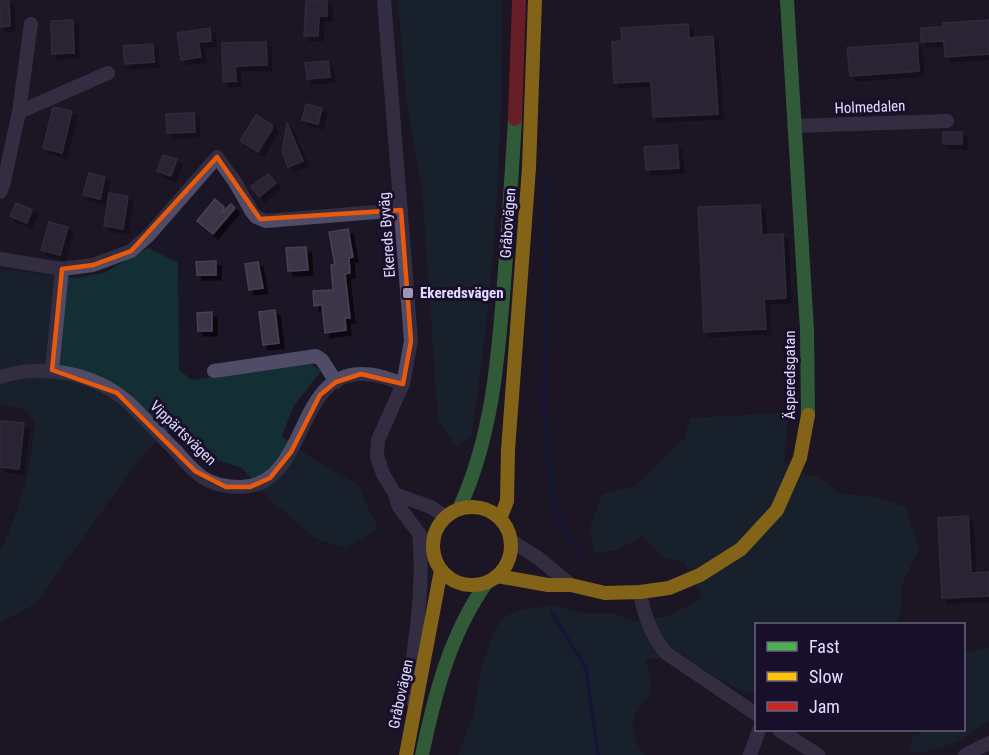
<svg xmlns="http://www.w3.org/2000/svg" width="989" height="755" font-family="'Roboto Condensed',sans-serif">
<defs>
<filter id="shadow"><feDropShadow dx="5" dy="5" stdDeviation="0" flood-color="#0009"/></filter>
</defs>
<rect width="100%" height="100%" fill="#1b1625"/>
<path fill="#142f34" d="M398,0H502C503,146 494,292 471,437L456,447L438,420L422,189L406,101Z
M148,248L178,263L179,370L192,380L311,364L321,371L293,407L282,436L307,455L358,485L378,529L346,548L314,538L274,503L242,468L208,457L195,444L173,427L141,457L35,604L0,623V550L3,546L18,508L30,465L35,421L23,409L0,405V269L76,278L104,273Z
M780,413L788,421L784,462L809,476H817L841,494L877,497L906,507L919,549L901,586V611L895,624H756V693C735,693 699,667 682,654L645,660C647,668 653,679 651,687C650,697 645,700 640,708C627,723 633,741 645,755H458L474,712L481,669L493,634L502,618L517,611L553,605L582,613H614L635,621L669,616L702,598L685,563L665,558L643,536L615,551L594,552L590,527L602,494L635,486L684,439L690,418Z
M989,648V721C970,737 934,755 909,752L912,738L926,730H964V653Z"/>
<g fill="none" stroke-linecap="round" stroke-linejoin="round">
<path stroke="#0b1948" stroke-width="4" d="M547,172L544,413L554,508L579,553
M552,613L586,668L598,755"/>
</g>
<path fill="#3a3446" stroke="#484158" stroke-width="1.5" filter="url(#shadow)" d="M0,0H9L10,26L0,27Z
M306,1H327V16H319L318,36H304Z
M73,20L74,53L52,54L51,21Z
M989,20V54L945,57L944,41L921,42V28L943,27V23Z
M688,24L689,38L713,36L718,114L653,117L651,81L614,83L612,42L622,41L621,28Z
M210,28L211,41L198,42L201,57L181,60L177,33Z
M266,42L267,65L235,66L236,81L223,82L222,43Z
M917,43L919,71L850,76L847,48Z
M153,44L154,62L125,64L123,46Z
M328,61L330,77L307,79L305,63Z
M306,104L322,108L318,124L302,120Z
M53,107L72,111L62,153L43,148Z
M194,113L195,132L167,133L166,114Z
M256,115L272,125V129L258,152L240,141Z
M287,123L303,161L288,167L282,152Z
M943,132H962V144H943Z
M677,145L679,168L646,170L644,147Z
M163,155L177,159L171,176L157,171Z
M89,173L105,177L100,199L83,195Z
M268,174L276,183L259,197L251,187Z
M109,193L128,196L123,229L104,226Z
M215,199L224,207L221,213L231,204L235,208L213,234L197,221Z
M16,203L32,210L27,223L10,216Z
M760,205L762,235L783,234L786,298L764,299L766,329L704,332L698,207Z
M49,222L68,227L60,255L41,250Z
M348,229L353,257L349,258L350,273L345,274L350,318H345L346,330L325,333L322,305L314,306L313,291L333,290L331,265H335L329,232Z
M306,247L308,270L288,271L286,248Z
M216,261V275H197L196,262Z
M258,262L263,288L249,290L245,264Z
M275,310L279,343L263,345L259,312Z
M212,312V331H198L197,313Z
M1,421L24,423L19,469L0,467Z
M968,516L971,573L989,572V596L942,598L938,518Z"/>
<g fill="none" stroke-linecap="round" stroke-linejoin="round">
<path stroke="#504b66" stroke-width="14" d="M384,0L411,341L403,384L378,440L377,456L383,474L395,494L399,507L434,553
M19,112L108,73
M794,126L947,121
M0,192L3,186L19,112L31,24
M0,259L62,269L52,370
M62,269L93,265L131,251L149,235L217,157L235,182L252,212L256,217L266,221L401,210
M214,371L316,356L322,360L336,382
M0,377C43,363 94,373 128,402C144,418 160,435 176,451C184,460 192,470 202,477C214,485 227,487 241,487C309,485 294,372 363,374C377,374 390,379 403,384
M395,494L431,507L446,517
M511,541L537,557L571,585
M640,592C643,612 652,638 666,653L756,714
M408,699C414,644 425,589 419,533
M779,730L818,755
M750,755L759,730
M965,755L989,743"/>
<path stroke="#4caf50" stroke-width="14" d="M787,0L807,330L808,415
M459,509C492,437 498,361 504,283C508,228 512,173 515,119
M422,755C435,693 450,634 487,582"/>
<path stroke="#ffc107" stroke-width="14" d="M433 546a39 39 0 1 1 78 0a39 39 0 1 1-78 0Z
M500,519L507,501L508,450L529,168L535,0
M497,576L548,585H571L605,593L640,592L669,588L700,575L741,549L777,510L800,458L808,415
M406,755L441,570"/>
<path stroke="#c62828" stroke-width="14" d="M515,119L519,0"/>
</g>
<path d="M0 0H989V755H0ZM217,157L260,219L401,210L411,341L403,384L361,374L336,382L320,395L291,452L270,478L250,487H226L195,471L117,393L52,370L62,269L93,265L131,251Z" fill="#1b1625" fill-opacity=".55" fill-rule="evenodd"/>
<path fill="none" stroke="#e8590c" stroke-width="4.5" stroke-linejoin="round" d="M217,157L260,219L401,210L411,341L403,384L361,374L336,382L320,395L291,452L270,478L250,487H226L195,471L117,393L52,370L62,269L93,265L131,251Z"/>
<rect fill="#9d95b3" stroke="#18102b" stroke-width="2" x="402" y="287" width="12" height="12" rx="3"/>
<g text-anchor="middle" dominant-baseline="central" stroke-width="6" stroke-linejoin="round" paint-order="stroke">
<g font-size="15" fill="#e3daff" stroke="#18102b">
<text transform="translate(870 107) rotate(-2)">Holmedalen</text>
<text transform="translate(508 223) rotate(-86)">Gråbovägen</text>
<text transform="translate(387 235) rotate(-94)">Ekereds Byväg</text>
<text transform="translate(790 375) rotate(-90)">Äsperedsgatan</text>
<text transform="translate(183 433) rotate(44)">Vippärtsvägen</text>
<text transform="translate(401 694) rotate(-78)">Gråbovägen</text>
</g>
<g font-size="15" font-weight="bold" fill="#e3daff" stroke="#18102b" text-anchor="start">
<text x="420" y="293">Ekeredsvägen</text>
</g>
</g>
<rect x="755" y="623" width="210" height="108" fill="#18102b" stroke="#696180" stroke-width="1.5"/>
<rect x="767" y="642" width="30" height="9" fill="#4caf50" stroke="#696180" stroke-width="1.5"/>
<text x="809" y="653" font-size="18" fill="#e3daff">Fast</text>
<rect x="767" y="672" width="30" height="9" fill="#ffc107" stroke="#696180" stroke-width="1.5"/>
<text x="809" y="683" font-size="18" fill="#e3daff">Slow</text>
<rect x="767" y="702" width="30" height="9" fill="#c62828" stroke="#696180" stroke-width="1.5"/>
<text x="809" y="713" font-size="18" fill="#e3daff">Jam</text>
</svg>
